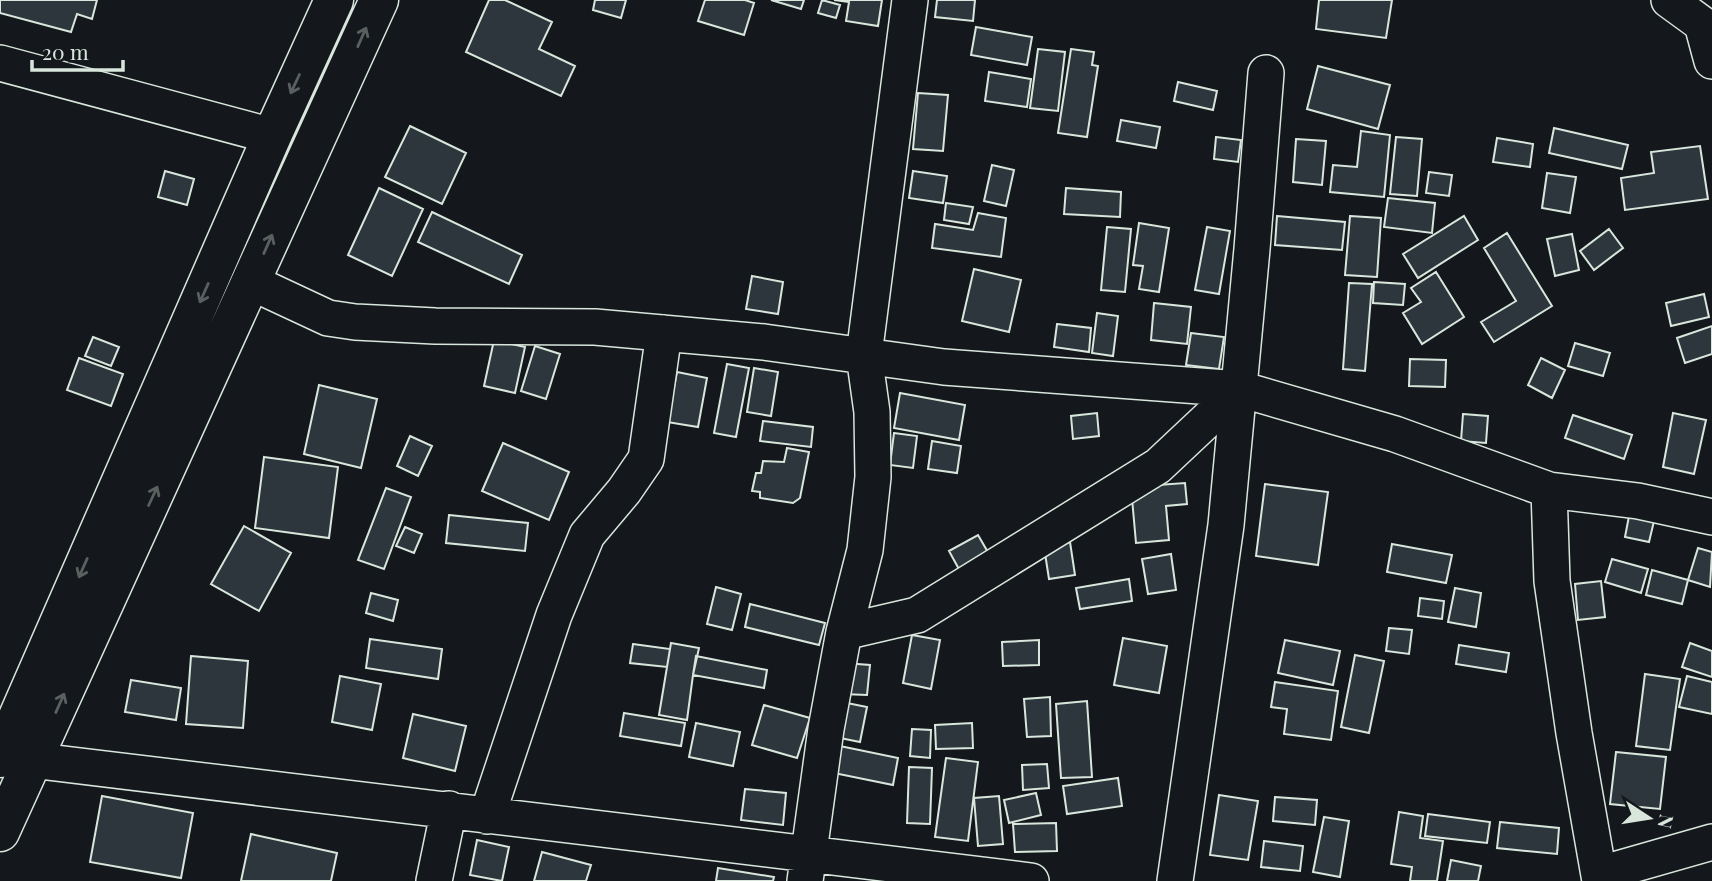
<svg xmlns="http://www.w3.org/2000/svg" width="1712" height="881" font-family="'Playfair Display',serif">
<rect width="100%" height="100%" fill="#14181c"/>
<path fill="#2c363c" stroke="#d8e6dc" stroke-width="2" d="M0,0H97L92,19L77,14L71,32L0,13Z
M489,0H505L552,22L539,49L575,66L561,96L466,52Z
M595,0H626L621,18L593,10Z
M705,0H745L754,3L744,35L698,21Z
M771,0H804L801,9Z
M822,0L840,5L836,18L818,13Z
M834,0H882L878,26L846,21L849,2Z
M937,0H975L973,21L935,17Z
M1319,0H1392L1386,38L1316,29Z
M976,27L1032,37L1027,65L971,55Z
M1038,49L1065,52L1058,111L1030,108Z
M1071,49L1094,52L1092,65L1098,66L1087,137L1058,133Z
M1318,66L1390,85L1378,129L1307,109Z
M989,72L1031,79L1027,107L985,101Z
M1178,82L1217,91L1213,110L1174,101Z
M918,93L948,95L943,151L913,149Z
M1121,120L1160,127L1156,148L1117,141Z
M410,126L466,153L442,204L385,177Z
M1554,128L1628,145L1622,169L1549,153Z
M1361,131L1390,135L1384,197L1330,192L1333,165L1357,167Z
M1216,137L1241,140L1238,162L1214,159Z
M1396,137L1422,139L1417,196L1390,194Z
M1497,138L1533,144L1530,167L1493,162Z
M1296,139L1326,141L1322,185L1293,182Z
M1700,146L1708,199L1625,210L1621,178L1654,173L1651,152Z
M992,165L1014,170L1006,206L984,201Z
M165,171L194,179L187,205L158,197Z
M913,171L947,176L943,203L909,198Z
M1429,172L1452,175L1449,196L1426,193Z
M1547,173L1576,177L1570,213L1542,208Z
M379,188L423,209L392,276L348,255Z
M1066,188L1121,192L1120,217L1064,214Z
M1388,198L1435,203L1432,233L1384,227Z
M946,203L973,207L969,224L944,220Z
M432,212L522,255L509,284L418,242Z
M978,213L1006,218L1001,257L932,248L935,224L973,230Z
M1277,216L1345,222L1342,250L1275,245Z
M1350,216L1381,218L1377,277L1345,275Z
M1464,216L1478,240L1418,278L1403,254Z
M1139,223L1169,228L1159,292L1139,289L1143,266L1133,265Z
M1107,227L1131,229L1125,292L1101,290Z
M1207,227L1230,231L1219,294L1195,290Z
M1609,229L1623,248L1594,270L1580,251Z
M1507,233L1552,306L1494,342L1481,322L1516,301L1484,248Z
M1572,234L1579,270L1555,276L1547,239Z
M974,269L1021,280L1009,332L962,321Z
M1436,272L1464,317L1422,344L1403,313L1421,302L1411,288Z
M752,276L783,282L778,314L746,309Z
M1374,282L1405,284L1403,305L1373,303Z
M1349,283L1372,284L1365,371L1343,369Z
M1704,294L1709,317L1671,326L1666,303Z
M1154,303L1191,307L1187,344L1151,340Z
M1097,313L1118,316L1113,356L1092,353Z
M1057,324L1091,328L1089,352L1054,347Z
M1712,326V354L1685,363L1677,338Z
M1191,333L1224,337L1219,369L1186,365Z
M93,337L119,347L111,366L85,356Z
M494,340L525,347L515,393L484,386Z
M1575,343L1610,353L1603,376L1568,366Z
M535,346L560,354L546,399L521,391Z
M79,358L123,374L111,406L67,390Z
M1541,358L1565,370L1552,398L1528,385Z
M1410,359L1446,360L1445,387L1409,386Z
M727,364L749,368L736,437L714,433Z
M754,368L778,372L771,416L747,412Z
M677,372L707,378L698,427L667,422Z
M319,385L377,399L361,468L304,454Z
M900,393L965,405L959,440L894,428Z
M1097,413L1099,436L1073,439L1071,416Z
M1673,413L1706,420L1694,474L1663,467Z
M1463,414L1488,416L1486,443L1461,441Z
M1573,415L1632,435L1624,459L1565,438Z
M763,421L813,427L811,447L760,441Z
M894,433L917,436L913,468L890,465Z
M410,436L432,446L418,476L397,466Z
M932,441L961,446L957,473L928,469Z
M503,443L569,472L549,520L482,491Z
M787,448L809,452L800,498L793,503L760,498V492L752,491L756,473H761L763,461L784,462Z
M264,457L338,467L329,538L255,528Z
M1185,483L1187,504L1166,506L1169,540L1136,543L1131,487Z
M1265,484L1328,492L1318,565L1256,556Z
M386,488L411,497L384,569L358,560Z
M449,515L528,523L525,551L446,543Z
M1629,516L1654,521L1649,542L1625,537Z
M244,526L291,553L259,611L211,584Z
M405,527L422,534L414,553L396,546Z
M978,535L989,554L960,571L949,551Z
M1070,542L1075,575L1049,579L1044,547Z
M1392,544L1452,555L1446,583L1387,572Z
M1698,548L1712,552L1710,587L1688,580Z
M1171,554L1176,590L1148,594L1142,559Z
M1612,559L1648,569L1641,593L1605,582Z
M1652,570L1688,580L1682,604L1646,595Z
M1129,579L1132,601L1080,609L1076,588Z
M1601,581L1605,617L1578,620L1575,584Z
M716,587L741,594L732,630L707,624Z
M1455,588L1481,593L1476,627L1448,622Z
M371,593L398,600L393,621L366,613Z
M1420,598L1444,601L1442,619L1418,616Z
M750,604L825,623L819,645L745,627Z
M1389,628L1412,630L1409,654L1386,651Z
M912,635L940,640L931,689L903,683Z
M1123,638L1167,646L1159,693L1114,685Z
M370,639L442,649L438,679L366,668Z
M1039,640V665L1003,666L1002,642Z
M1285,640L1340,651L1333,685L1278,673Z
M671,643L699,648L693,675L687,720L659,715Z
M1690,643L1712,651V677L1682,667Z
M633,644L670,649L667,667L630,663Z
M1459,645L1509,653L1506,672L1456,664Z
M1355,655L1384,661L1369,733L1341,727Z
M191,656L248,661L243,728L186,724Z
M696,656L767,670L764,688L693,675Z
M844,663L870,665L867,695L842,694Z
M1645,674L1680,679L1670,750L1636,746Z
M340,676L381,684L372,730L332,722Z
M1687,676L1712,682V714L1679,707Z
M131,680L181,688L176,720L125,712Z
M1275,682L1338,691L1331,740L1284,734L1287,709L1271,707Z
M1050,697L1051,736L1027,737L1024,699Z
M1087,701L1092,777L1061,778L1056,704Z
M842,702L867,707L860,742L835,737Z
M764,705L810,718L797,758L752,745Z
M624,713L685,723L681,746L620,736Z
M413,714L466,726L455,771L403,758Z
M696,723L740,732L733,766L689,757Z
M972,723L973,748L936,749L935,725Z
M912,729L931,730L930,758L910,756Z
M835,745L898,758L893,785L829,772Z
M1616,752L1666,757L1660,809L1610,804Z
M946,758L978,762L968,841L935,837Z
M1047,764L1049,788L1023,790L1022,765Z
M909,767L932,768L930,824L907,823Z
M1118,778L1122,806L1067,814L1063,786Z
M745,789L786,793L783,825L741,820Z
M1036,793L1041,815L1009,823L1004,800Z
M1219,795L1258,801L1248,860L1210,855Z
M102,796L193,813L181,878L90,862Z
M999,796L1003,844L978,846L974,798Z
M1275,797L1317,800L1315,825L1273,821Z
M1399,812L1423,816L1420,838L1443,841L1437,881H1410L1412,867L1391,864Z
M1428,814L1490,822L1487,843L1425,836Z
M1324,817L1349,821L1340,877L1313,872Z
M1500,822L1559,828L1557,854L1497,848Z
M1056,823L1057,851L1015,852L1013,824Z
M251,834L337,853L331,881H241Z
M477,840L509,847L502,881L470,875Z
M1264,841L1303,846L1300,871L1261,867Z
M542,852L591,865L586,881H534Z
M1451,860L1481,866L1478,881H1447Z
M718,868L774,877L773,881H716Z"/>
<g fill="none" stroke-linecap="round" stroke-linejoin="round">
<g stroke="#d8e6dc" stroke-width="38">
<path id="minor" d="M1669,0L1702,24L1712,61
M0,63L272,136
M251,282L328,318L355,322L435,326L595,327L764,342L944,367L1240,389L1395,434L1549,490L1638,501L1712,517
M1549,490L1552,581L1574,733L1600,881
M844,632L917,615L1158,466L1240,389
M6,757L1031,881
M487,816L554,615L587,535L624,491L646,459L664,333
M1600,874L1712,842
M434,881L449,809
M805,881L826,729L844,632L865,550L873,477L872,412L864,355L910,0
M1175,881L1226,525L1252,249L1266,73"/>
</g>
<g stroke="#d8e6dc" stroke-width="41">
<path id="major" d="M0,758L272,136L334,0
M0,832L379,0"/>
</g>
<use href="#minor" stroke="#14181c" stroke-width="35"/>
<use href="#major" stroke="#14181c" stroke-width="38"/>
</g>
<defs><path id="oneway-shaft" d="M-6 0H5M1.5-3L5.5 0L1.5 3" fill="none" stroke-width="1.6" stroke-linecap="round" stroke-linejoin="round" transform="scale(1.75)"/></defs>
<g stroke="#59605f">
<use href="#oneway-shaft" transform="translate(362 37) rotate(-66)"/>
<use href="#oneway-shaft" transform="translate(295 84) rotate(115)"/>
<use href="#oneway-shaft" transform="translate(268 244) rotate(-66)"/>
<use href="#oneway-shaft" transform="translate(204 293) rotate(114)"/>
<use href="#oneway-shaft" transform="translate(153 496) rotate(-65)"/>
<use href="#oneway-shaft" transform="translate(83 568) rotate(114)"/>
<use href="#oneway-shaft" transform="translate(60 703) rotate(-66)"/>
</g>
<g transform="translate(1649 818) rotate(102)" stroke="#14181c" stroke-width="5" paint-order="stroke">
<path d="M0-5L12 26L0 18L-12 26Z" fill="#d8e6dc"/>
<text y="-10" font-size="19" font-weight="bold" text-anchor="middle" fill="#d8e6dc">N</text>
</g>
<path d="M32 60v10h91v-10" fill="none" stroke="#d8e6dc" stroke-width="3.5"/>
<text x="42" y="60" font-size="21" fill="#d8e6dc" stroke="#14181c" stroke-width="5" paint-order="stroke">20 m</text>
</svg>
